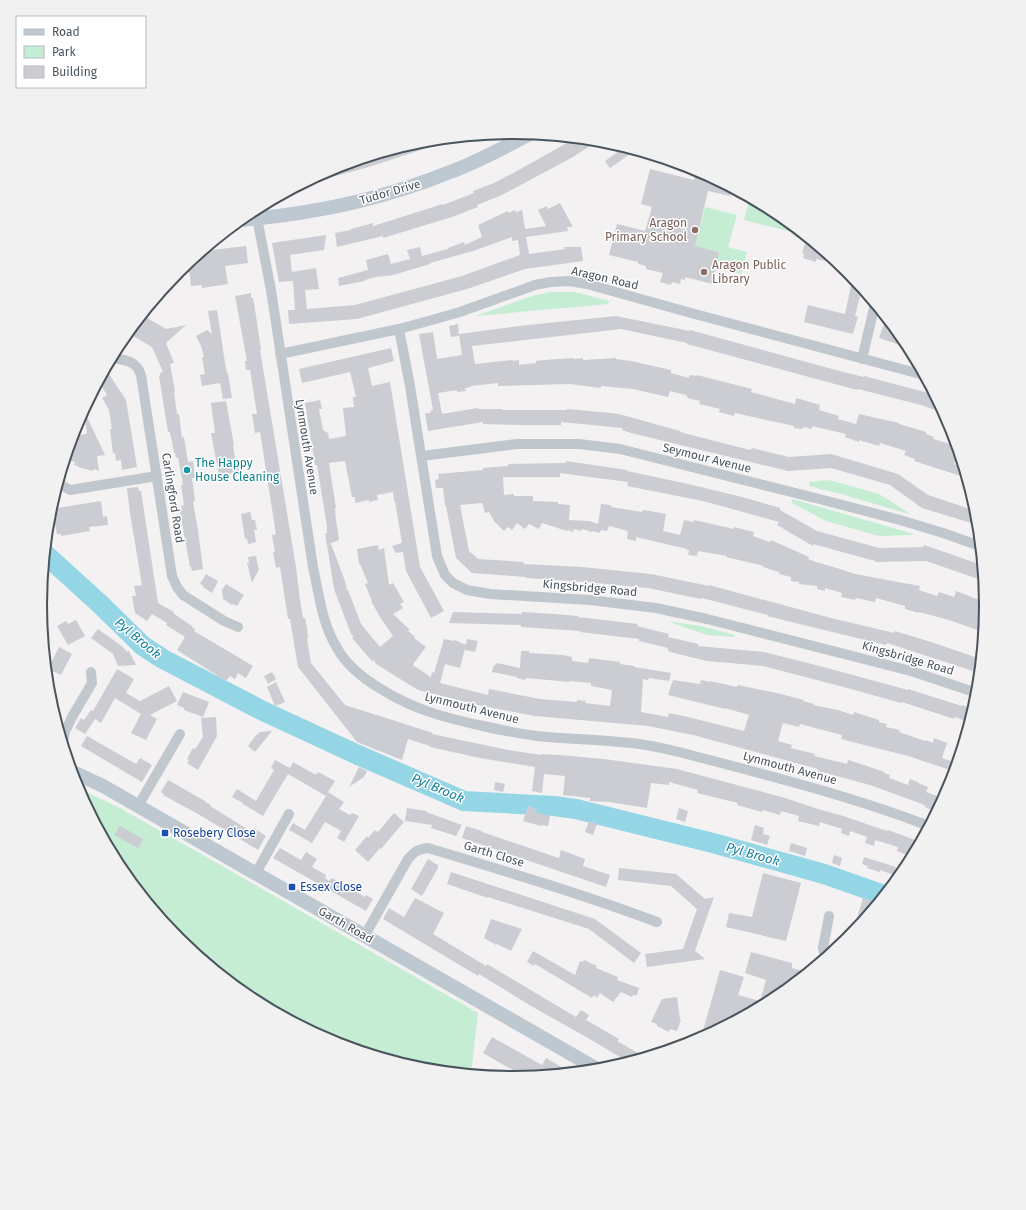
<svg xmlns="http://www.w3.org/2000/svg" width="1026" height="1210" font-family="'Fira Sans',sans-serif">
<rect width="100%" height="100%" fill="#f3f1f1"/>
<path fill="#c4edd3" d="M750,198L776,212L803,234V235L744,220Z
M705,207L737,215L728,247L747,252L741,274L715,267L719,252L704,249L692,257Z
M551,292H575L609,301L608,304L476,316L532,296Z
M829,480L879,494L909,513V514L841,494L809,486L810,482Z
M792,499L914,534L912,535L879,536L826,521L792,503Z
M673,622L701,626L735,635V637L707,635L672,623Z
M76,787L118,807L224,867L478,1013L471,1074L420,1069L332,1042L250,998L178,939L120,868Z"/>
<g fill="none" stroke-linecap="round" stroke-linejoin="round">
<path stroke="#94d6e6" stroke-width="20" d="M45,554L100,604L143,646L163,659L263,711L358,755L464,801L554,806L576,809L713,843L824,874L884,895"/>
</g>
<path fill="#cbcdd3" d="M576,138L599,140L573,157L545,172L502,195L477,205L478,207L452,217L383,238V236L337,247L335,233L351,230V229L373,223V226L443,204V205L474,193L473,191L494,183L515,172Z
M444,139L445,142L369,167L313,182L312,179L332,168L414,143L421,141Z
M624,147L636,150L610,168L605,161Z
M650,169L694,180L697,170L732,188L730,196L708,191L695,246L719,252L713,284L685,277V280L681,279L680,284L672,282L671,285L660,282L663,273L646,269V266L638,264V262L609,255L617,224L645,231L652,207L641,204Z
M560,203L573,227H567L568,231L526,237L529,254L565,249L564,247H581L583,261L525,269L467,289L357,319L289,324L288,310H295L293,281L279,282L272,243L326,235L324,250L290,255L292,272L316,268L319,289L305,290L307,309L355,305L462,276L520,255L518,240L512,241V237L473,251L430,263V264L393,275L376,277L365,280V281L339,286L338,278L368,270L366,260L388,254L391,264L410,259L407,250L420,247L422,256L448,249V248L464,242L465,245L482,237L478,225L508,211L509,213L514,210L516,212L522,210L525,229L546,226L538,210L547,206L548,209Z
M807,237L812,242L840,264L816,259V262L803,258L804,254L802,253Z
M246,246L248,263L225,266L228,284L202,288V285L191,286L189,269L179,270L203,251Z
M853,277L862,288L855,316L858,317L853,334L804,322L808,305L845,314Z
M251,293V298H253L254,303L261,349L260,350L296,567L300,600L303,618H305L307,628L308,638L307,639L311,663L345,705L433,733L432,734L508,750L541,755V754L560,755L604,759L677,769L785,798L818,809L843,816L887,831L888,830L899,834L920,842L913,856L910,854L909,856L897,851L898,847L875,840L874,846L865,843L867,837L850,831L849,836L841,833L842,829L820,822L819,826L798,821L799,816L781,811L780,815L763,810L762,812L737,805L738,803L697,793L698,790L669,782V785L651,783L647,808L609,802L590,801V798L563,795L565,776L544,774L542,793L532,791L535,767L480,758L430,747V746L408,739L402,760L357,742L298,667L290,619H288L280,567L276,568L273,552H275L272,535L276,534L260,432L255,433L252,414H257L250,370H246L245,361H247L235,296Z
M217,310L225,363L227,373H228L232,398L223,399L220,383L202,386L200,375L205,374L202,357H204L201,346L196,336L207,330L212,334L208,311Z
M142,315L166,329L186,325L166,343L174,363L170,364L175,391L174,392L177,414H179L182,438L184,437L188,462L193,461L195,478H192L195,501L193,502L198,530L203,569L192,571L191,567H190L180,511H182L181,506L184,505L181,485H183L178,457L176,458L175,453H174L171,436H170V432H168L159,376H160V373L163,372L152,347L128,333Z
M616,316L690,331V330L843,372L864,377V376L921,391L935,395L944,413L921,405L858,389L857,390L687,344V343L621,329L472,346L475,364L513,360V361L519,360V365L536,363V361L544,360L574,358V359L583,358V360L616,358V359L631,361L671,370V373L689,378V375L697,376V375L752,389L751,392L795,404L796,398L820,405L819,410L839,416L838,419L856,424L859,414L899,423V424L926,432V434L934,437L933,439L950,444L953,435L958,451L954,464L963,468L967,478L914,461L915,459L904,455L906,451L880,443L879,446L859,440V442L845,437L846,434L812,426V429L803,427V429L794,428V426L735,413L734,416L719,412L720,409L699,404L700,401L688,398L686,395L670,391L668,397L633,389L601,386V388L569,384L498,386V383L471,386V387L465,388L466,391L457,392V390L438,393L442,414L478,408L479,409H502V410H567V409L611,413L619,414L680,431V432L738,447L751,450L752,448L789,457L831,454L898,474L928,495L976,511L978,525L922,508L890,485L831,468L788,471L631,433L622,430V428L561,422V425H523L483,424V422L428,431L425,413H431L430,411L433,410L419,334L433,332L437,359L462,355L459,334L519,326Z
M885,321L891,323L906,342L909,348L879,338Z
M458,324L459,336L451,337L449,326Z
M391,348L394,361L368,368L372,386L390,382L420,567L444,611L431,618L406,571L403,552L396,553L392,546L402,543L395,501H394L393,492L377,495L378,500L369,502V500L355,503V497H352L345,461L329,463L336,508H335L336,520L339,540L327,545L325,533H327V527L317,465H315L305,403L320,400L322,409H319L323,430L328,433L329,439L346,436L343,408L354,407L353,397H356L350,372L302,383L299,369Z
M109,374L126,400L137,467L122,470L121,460L116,461L115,453L113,454L110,429H112L109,410L102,398L107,395L101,385Z
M226,401L234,445H233L236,464H238L239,472L219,475L211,433H215L211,403Z
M85,417H87L105,455L97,456L99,471L94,469L93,471L78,467V466L74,465L75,462L65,460L73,436L87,434Z
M566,461L627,470V471L688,484L742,497L780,508V510L817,531L879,548L923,547L924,545L982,565L984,581L926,561L875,562L876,561L864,558L813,544V546L777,525L779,522L732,509L703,501L627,486L628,482L560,473V477H503L504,495L514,494V496H533V501L558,502V504L570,505L569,520L589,521L598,524L601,504L611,505V507L642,512L643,510L650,511L666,514L663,531L680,535L684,520L693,522L694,520L734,529V527L754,532L753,536L770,542L771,540L809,557L808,559L816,562L840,569L855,574L920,586L919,590L937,596L939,592L954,597L956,591L982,601V603L986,604V605L985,612L980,631L949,620L919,612V613L905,609V606L876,598L875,602L856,598L855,600L841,597L842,593L825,588V591L817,589V586L799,584V582L791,581V577L779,574V572L763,567L764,566L726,557L727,556L698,551L697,556L688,555L689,550H687V549L636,537V541L627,539L628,531L609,526L607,531L601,530L600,533L593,531L592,532L582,529L581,531L574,529L573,532L568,530L567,531L542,523L539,529L529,524L525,529L517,523L512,530L508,527L504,531L494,521L489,512L485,513L482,503L460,505L469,551L478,559L524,562L523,564L582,567L651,574L709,586V585L831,618L894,633L895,631L931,642L981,659L979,673L887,643L886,645L824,630L767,616L768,615L702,598L701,599L648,588L586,582L526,578V577L472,573L456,558L446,506H445L443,488H436L435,480L439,479L438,474L483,470V468L508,466V464L566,463Z
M138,487L139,491H141L158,603L174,612L173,613L192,626V627L195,629L194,631L253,666L246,678L238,673L235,679L230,676L226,681L177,650L185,637L166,625L167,623L152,614L147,621L135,613L132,596H136L134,586L142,585L130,513L127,488Z
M101,501L103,517L107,516L108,525L89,527L90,531L61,536V534H57L55,524L48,523L51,506L57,508Z
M250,512L252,520H255L257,530H254L256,542L248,544L247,538L245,539L241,514Z
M331,544L345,581L347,590H348L361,624L380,647L393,636L380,617L371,601H372L365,584L368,583L360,564H359L357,549L378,545L379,550L384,548L389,585L393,583L404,602L400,604L403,608L393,614L410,630L408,631L415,637L414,638L426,647L413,664L414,666L431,677L432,672L434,673L444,639L454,641L455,640L466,645L460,668L445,664L440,683L488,695L489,689L540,699L577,702V700L586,701L585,703L610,706L612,690L591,686V683L570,681V682L526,678L525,680L517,678V677L492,672L493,667L497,663L520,668L521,651H529V653L563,655L572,657V661L588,663L589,658L620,662V664L634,666V667L671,673L669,681L649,678L648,680L643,679L641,712L668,717L669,713L688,717L744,731L749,715L725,708V709L668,695L673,680L700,684L701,680L710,682V681L737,687L738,685L781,694L804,700L803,701L814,704L813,705L838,710L853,715L854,712L879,720V722L887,724L886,727L900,730L899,732L925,741V740L933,743L934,738L947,743L942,758L956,763L953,771L908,756L841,739L842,735L800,724L799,727L783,723L778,741L792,745L791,748L815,754L814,756L847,764L848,760L870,767L884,772V773L890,775L889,778L908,785L910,779L918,782V783L928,787L926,792L943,798L936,812L925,807V806L922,804L870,785L818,771V769L693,735L648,726L535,716L482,706L418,690L376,664L374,660L372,661L352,638L354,637L351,634L334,589L327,545Z
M256,556L259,571H258L252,583L247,563H249L248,557Z
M206,574L218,581L212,593L203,587V585L200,584Z
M226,584L244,595L237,606L233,604L232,605L223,599L222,590Z
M453,612L522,614V612L555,614L578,616V617L638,624L637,626L669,634L668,637L698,644V646L764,652L827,668L908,690V689L962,706V705L973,709L969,722L954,717V719L902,702L901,703L851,689L763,666L707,661L678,654L668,651V648L639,641V639L580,632V631L521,627V625L449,623Z
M76,620L85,636L68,645L57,626L66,621L68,624Z
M98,629L123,647L127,652L129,651L136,665L118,666L113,654L91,638Z
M467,639L478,641L475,652L465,650Z
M59,647L72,654L61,675L48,669Z
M117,669L134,679L126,693L140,701L169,686L177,701L150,715L157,719L146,740L131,733L141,714L115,698L101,723L95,719L85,734L75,728L81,718L84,720L91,710L93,711Z
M272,672L276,679L268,684L264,676Z
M276,682L285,702L275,706L267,687Z
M183,692L209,702L203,717L184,710V708L177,705Z
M216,717L217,736L198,770L187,763L189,760L187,759L193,748L195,749L203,737L201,718Z
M272,731L255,752L248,746L256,735L260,732Z
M87,736L136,764L140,758L152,765L142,782L81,746Z
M275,760L290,768L293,762L316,775L318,772L335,781L328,792L344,802L339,809L350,815L352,813L359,816L344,842L337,838L341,831L325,822L312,843L289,830L293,823L305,830L326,796L288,774L263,816L243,804V803L232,797L237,789L256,801L274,770L271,768Z
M359,767L367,771L364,777L349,787Z
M168,780L205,801V802L211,805L210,806L255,834L257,830L266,836L258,850L198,814L163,795L164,794L161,792Z
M495,782L505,784L503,792L494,790Z
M528,806L536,809L535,812L550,816L548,826L542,825L541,826L523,821Z
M407,808L427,811L426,812L462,825L456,836L431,828L432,825L405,821Z
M679,808L688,811L685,822L676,819Z
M394,813L404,822L381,849L380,848L368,862L355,850L367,836L368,838L375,830L378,832Z
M589,821L597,824L593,835L585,832Z
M755,825L764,828L763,834L770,836L767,845L751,840Z
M120,826L143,839L138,848L114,835Z
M466,826L482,831V832L559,858L561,850L585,859L583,866L610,875L606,887L462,838Z
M791,843L807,848L805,856L789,851Z
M280,848L301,860L306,852L317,859L312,867L326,875L325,878L329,881L332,878L365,897L366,895L373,899L366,911L273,858Z
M834,855L842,858L840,866L832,863Z
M864,857L896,867L894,875L880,870V872L867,868L868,866L862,864Z
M428,859L438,865V868L422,896L411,889Z
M619,868L676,874L705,899L714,897L695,951L705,959L647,967L645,954L683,949L697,909L671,886L618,880Z
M451,872L595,919L641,953L634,963L589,929L488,897V898L447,884Z
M763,873L801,883L786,941L726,927L729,913L752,917Z
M415,898L444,913L433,934L486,966L487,964L576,1017L581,1010L589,1015L586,1020L619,1039L617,1041L645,1057L628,1062L595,1042L531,1006L479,974L478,976L383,919L389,908L404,917Z
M863,898L878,903L853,933V932Z
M491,919L522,929L511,951L497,944L496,945L484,938Z
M533,951L575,975L580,961L583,962L584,960L597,966L596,968L618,977L617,980L639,988L637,995H633L632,997L621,992L613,1002L600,993L597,998L594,995L592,998L535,964L534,966L527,962Z
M751,952L792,963V968L808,972L776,998L701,1038L720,970L744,977L738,995L760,1001L766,980L745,973Z
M677,997L680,1020H681L677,1031L670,1029L669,1032L657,1026V1024L651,1022L662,999Z
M492,1037L542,1065L546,1058L570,1072L525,1077L483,1053Z"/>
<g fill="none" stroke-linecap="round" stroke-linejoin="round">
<path stroke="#c0c8ce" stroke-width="10" d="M257,218L271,290L313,567C319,594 322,624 337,648C347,666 364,679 381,689C414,710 446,718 483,726C501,730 519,734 537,736C564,739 592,739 619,742C639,743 659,747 679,752C763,774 848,795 929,826
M399,329L410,386L437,556L445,575L453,583L467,590L490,594L590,600L656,608L707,619L911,671L977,693
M280,354L399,329L432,320L460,312L535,285L550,282L570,281L587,284L691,313L924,375
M111,358C125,360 136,360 141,375L172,576L177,587L183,595L224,621L238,627
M862,359L875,304
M422,456L517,444H579L620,449L835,503L900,520L943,533L980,546
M61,485L70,490L157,476
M63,742L65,732L72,717L92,683L91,672
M138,806L180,734
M256,873L289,814
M365,935L408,859C414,852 418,849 428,848C505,871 582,894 657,922
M825,958L823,948L829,916"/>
<path stroke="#bec8d1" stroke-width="14" d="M240,220C312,214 384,199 450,172C478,162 504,147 530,134
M71,771L103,786L138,806L599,1070"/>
</g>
<g fill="#8d6e63" stroke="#fff" stroke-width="1.5">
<circle cx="695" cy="230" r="4"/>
<circle cx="704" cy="272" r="4"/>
</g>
<circle fill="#0f9aa8" stroke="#fff" stroke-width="1.5" cx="187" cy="470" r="4"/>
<g fill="#1a4fb4" stroke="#fff" stroke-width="1.5">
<rect x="161" y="829" width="8" height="8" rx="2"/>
<rect x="288" y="883" width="8" height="8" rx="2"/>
</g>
<g text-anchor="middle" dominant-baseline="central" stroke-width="3" stroke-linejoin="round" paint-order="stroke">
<g font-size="12" fill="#4a545d" stroke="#fff">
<text transform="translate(390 192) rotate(-16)">Tudor Drive</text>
<text transform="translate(605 278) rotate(13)">Aragon Road</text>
<text transform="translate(307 447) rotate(81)">Lynmouth Avenue</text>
<text transform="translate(707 458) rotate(14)">Seymour Avenue</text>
<text transform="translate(173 498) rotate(81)">Carlingford Road</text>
<text transform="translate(590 588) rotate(5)">Kingsbridge Road</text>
<text transform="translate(908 658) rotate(16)">Kingsbridge Road</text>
<text transform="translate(472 708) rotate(14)">Lynmouth Avenue</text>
<text transform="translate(790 768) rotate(15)">Lynmouth Avenue</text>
<text transform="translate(494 854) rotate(17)">Garth Close</text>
<text transform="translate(346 925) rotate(30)">Garth Road</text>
</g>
<g font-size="12" fill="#785e54" stroke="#fff" text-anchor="end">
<text x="687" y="223">Aragon<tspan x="687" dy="14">Primary School</tspan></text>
<text x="712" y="265" text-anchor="start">Aragon Public<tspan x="712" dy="14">Library</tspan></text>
</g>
<g font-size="12" fill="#0d838f" stroke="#fff" text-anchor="start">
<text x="195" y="463">The Happy<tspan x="195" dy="14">House Cleaning</tspan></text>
</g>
<g font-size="12" fill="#164399" stroke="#fff" text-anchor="start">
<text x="173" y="833">Rosebery Close</text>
<text x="300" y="887">Essex Close</text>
</g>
<g font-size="13" font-style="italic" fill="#18819c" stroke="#fff">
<text transform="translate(138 638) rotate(40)">Pyl Brook</text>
<text transform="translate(438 788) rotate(23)">Pyl Brook</text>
<text transform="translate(753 854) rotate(16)">Pyl Brook</text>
</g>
</g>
<path d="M0 0H1026V1210H0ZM47 605a466 466 0 1 1 932 0a466 466 0 1 1-932 0Z" fill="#f1f1f2" fill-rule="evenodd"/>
<path fill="none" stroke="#4a545d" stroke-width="2" d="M47 605a466 466 0 1 1 932 0a466 466 0 1 1-932 0Z"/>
<rect x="16" y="16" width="130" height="72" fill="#ffffff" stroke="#b7bbbe"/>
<rect x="24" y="29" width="20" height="6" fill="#bec8d1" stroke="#b7bbbe"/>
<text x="52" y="36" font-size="12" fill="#4a545d">Road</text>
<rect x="24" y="46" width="20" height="12" fill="#c4edd3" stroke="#b7bbbe"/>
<text x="52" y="56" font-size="12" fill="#4a545d">Park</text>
<rect x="24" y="66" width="20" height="12" fill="#cbcdd3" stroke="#b7bbbe"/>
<text x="52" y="76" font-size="12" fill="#4a545d">Building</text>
</svg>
